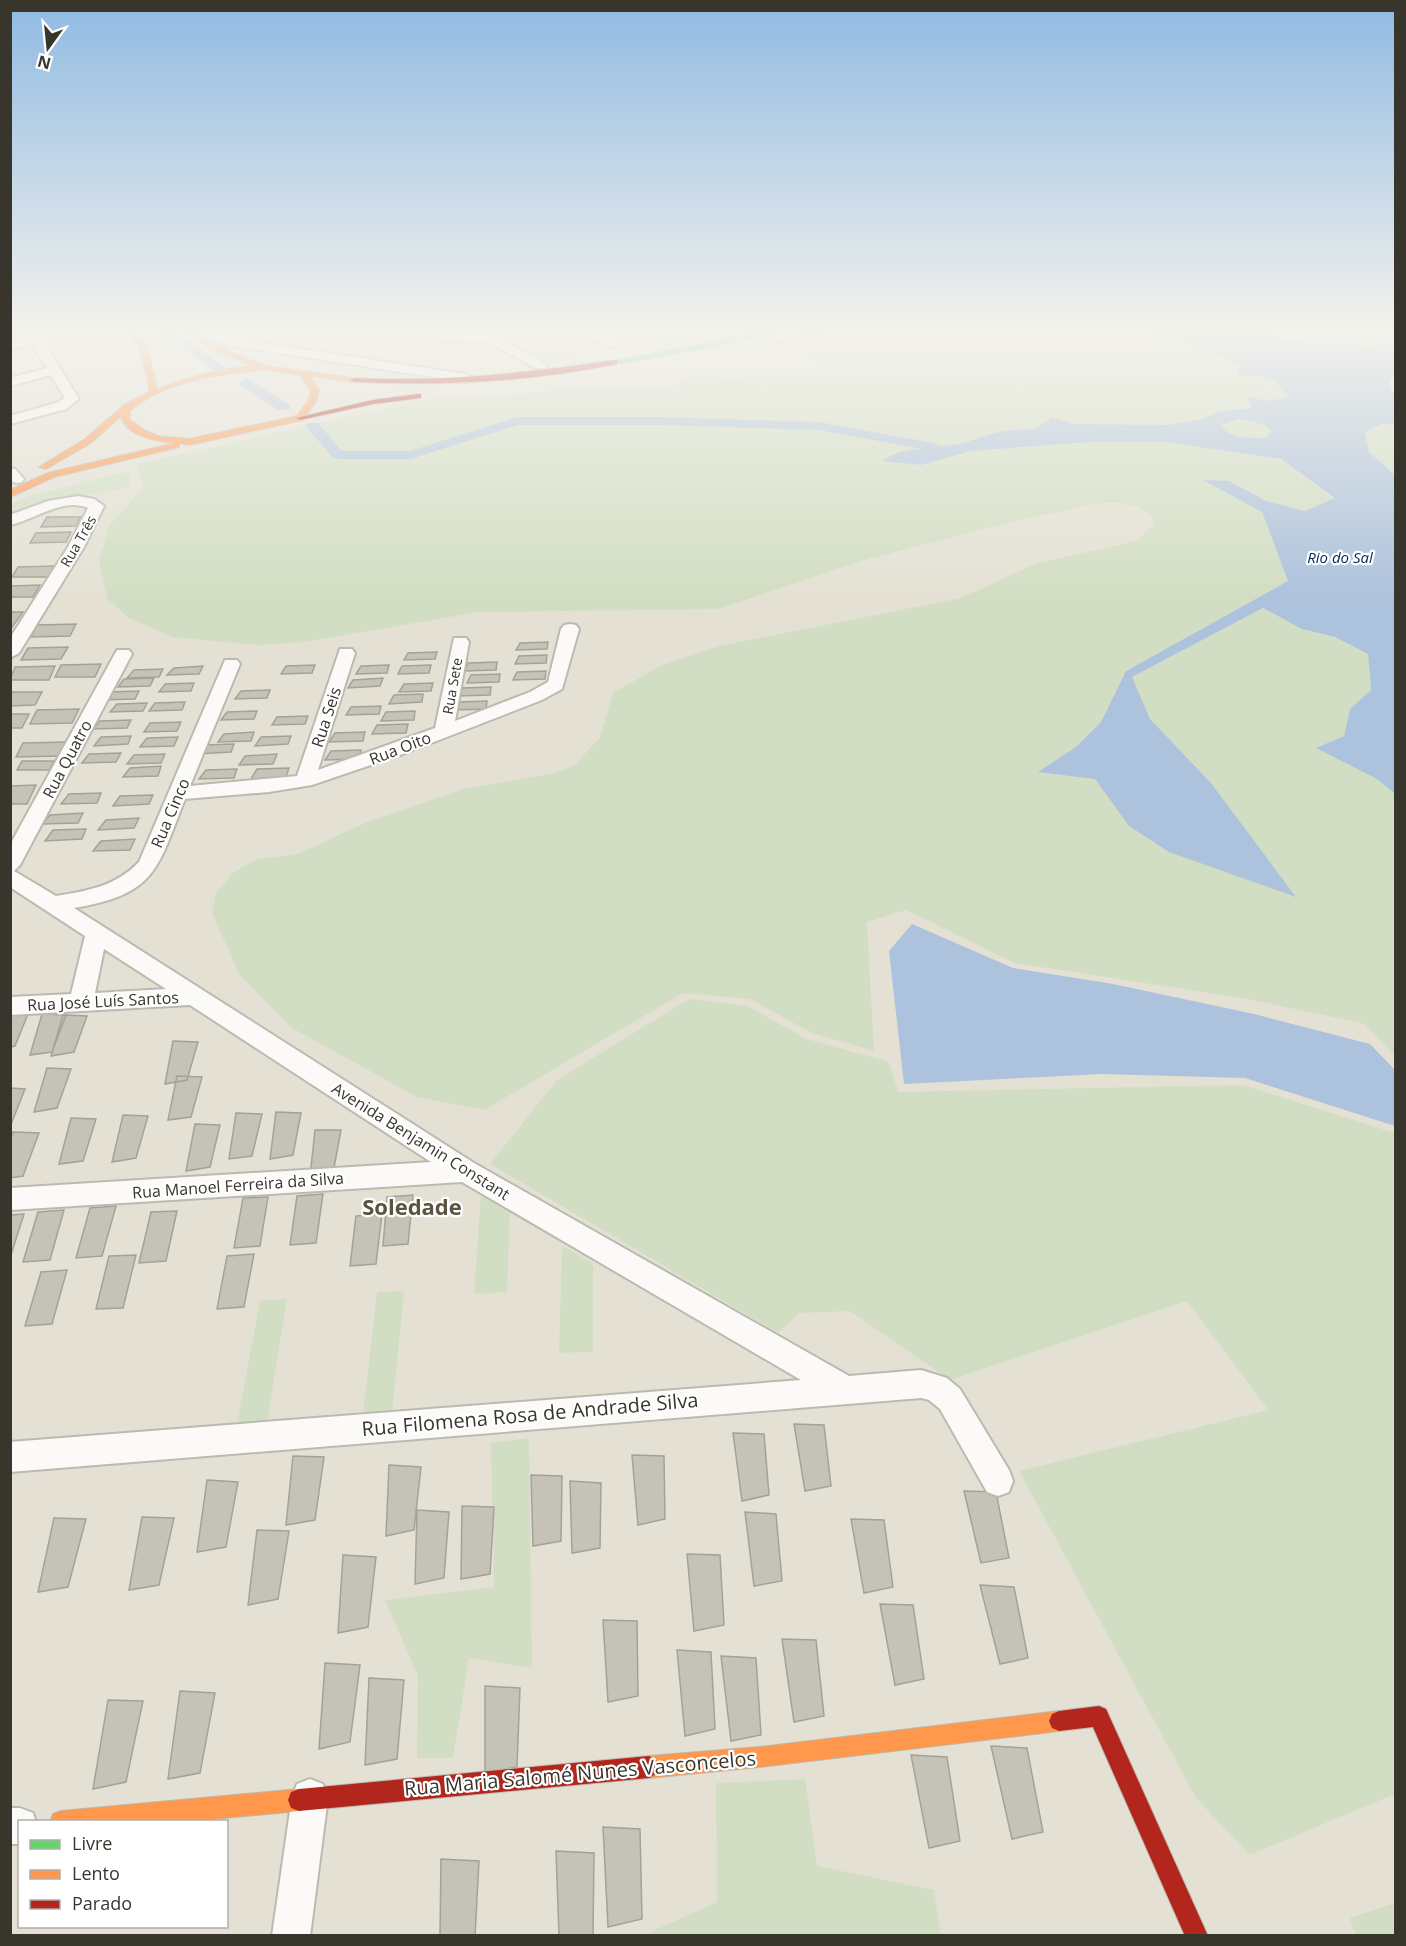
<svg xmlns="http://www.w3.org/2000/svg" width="1406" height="1946" font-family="'Open Sans',sans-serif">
<rect width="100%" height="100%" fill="#e4e1d4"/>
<path fill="#d2dec3" d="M769,327H1133L1202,349L1240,364L1237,376L1254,375L1277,380L1289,396L1270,401L1248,397L1252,408L1220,411L1202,419L1169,425L1075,424L1052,417C1030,436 1025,426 1000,432C986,434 973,441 960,444C934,449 905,445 883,461L921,465L970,451L1090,442H1167L1281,459L1336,498L1305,511L1266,501L1229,481H1204L1262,512L1288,581L1126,671L1101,722L1076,747L1039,772L1095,778L1129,826L1295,896L1211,783L1150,719L1132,677L1263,608L1302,629L1335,637L1368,654L1371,690L1350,709L1344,736L1317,748L1377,779L1395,794V1056L1365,1024L1248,999L1014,963L906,910L867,922L874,1051L812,1033L750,999L683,993L484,1110L417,1097L292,1028L239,974L212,913L216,893L233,873L257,859L298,854L367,822L464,789L555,773L575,765L600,737L613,693L662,665L719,646L961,598L1035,564L1136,541L1154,525L1151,515L1137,507L1119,503H1100L1015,521L868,559L718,609L479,612L304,642L260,645L172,637L127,617L107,598L99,561L109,526L143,488L138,464L431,398L510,395L602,386L665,388L701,374L728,380L758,376L807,377L819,374L822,367L803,355Z
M1245,327H1395V343L1371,345L1297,342Z
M580,335L594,342L543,359L520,348L548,340L554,344Z
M599,342L607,346L553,365L545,361Z
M1240,419L1265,425L1272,430L1267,438C1253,438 1226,441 1221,424Z
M1381,424H1395V475L1369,452L1365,432Z
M130,471V487L39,505L11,520V504L31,496Z
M689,999L747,1006L807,1039L889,1062L898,1092L1243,1085L1395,1133V1794L1250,1855L1196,1798L1019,1471L1268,1410L1187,1301L950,1380L850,1311L799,1313L778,1333L490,1164L557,1080Z
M481,1193L510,1209L507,1292L474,1294Z
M562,1246L593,1263V1352L559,1353Z
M404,1291L392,1412L363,1414L377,1292Z
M287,1299L267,1422L237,1424L260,1301Z
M529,1438L532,1668L469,1658L453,1758H417L418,1676L385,1600L494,1587L491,1443Z
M805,1779L817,1866L934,1890L941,1935L642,1936L717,1902L716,1783Z
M1395,1903V1935H1355L1350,1918Z"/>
<path fill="#adc2dc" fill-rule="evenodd" d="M1133,327H1245L1297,342L1371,345L1395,343V374L1389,382L1391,391L1395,392V424H1381L1365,432L1369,452L1395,475V794L1377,779L1316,748L1344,736L1350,709L1371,690L1368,654L1335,637L1302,629L1263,608L1132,677L1150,719L1211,783L1296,897L1169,852L1129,826L1095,779L1038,772L1076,747L1101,722L1126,671L1288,581L1262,512L1203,480L1229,481L1266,501L1305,511L1335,498L1281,459L1167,442H1090L971,451L921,465L882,461C905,445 933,449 959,444C973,441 986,434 1000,432C1025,426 1030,436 1052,417L1075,424L1169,425L1202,419L1220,411L1252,408L1247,397L1270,401L1288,396C1273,374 1263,375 1237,376L1240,364L1202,349ZM1240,419L1265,425L1271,430L1267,438C1251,438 1235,439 1223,429L1222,424Z
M912,924L1013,968L1113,984L1254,1014L1370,1044L1395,1070V1126L1245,1078L1102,1074L904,1084L889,951Z"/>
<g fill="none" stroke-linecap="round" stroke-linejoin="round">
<path fill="#adc2dc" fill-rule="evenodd" d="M152,327H166L225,367L224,370H214Z
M246,378L288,404L290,407L288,410H278L241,385L239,382Z
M517,417H662L818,422L934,443L941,447L934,451L818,430L662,425H518L411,459H338L333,458L306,426L308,423H318L342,451H410Z"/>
</g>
<path fill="#c5c2b7" stroke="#a4a298" stroke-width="1.5" d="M47,517H81L76,526L41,527Z
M71,532L66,542L30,543L36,533Z
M55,566L49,577H12L18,567Z
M40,585L33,597H10V586Z
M10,612H23L12,627H10Z
M76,624L70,636L31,637L37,625Z
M548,642L547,649L516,650L520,643Z
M68,647L61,659L21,660L28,648Z
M437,652L435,659L404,660L408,653Z
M547,655L546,663L515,664L519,656Z
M497,662L496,670L464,671L468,663Z
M101,664L95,677H55L61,665Z
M315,665L312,673L281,674L286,666Z
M389,665L387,673L356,674L361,666Z
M431,665L429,673L398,674L402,666Z
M55,666L49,680H10L15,667Z
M203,666L199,674L167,675L174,668Z
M163,669L159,677L127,678L134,670Z
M546,671L545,679L513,680L517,672Z
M500,674L499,682L467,683L471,675Z
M154,678L150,686L118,687L124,679Z
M383,678L380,686L348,688L353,680Z
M194,683L191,691L159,692L165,684Z
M433,683L431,691L399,692L404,684Z
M491,687L490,695L458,696L462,688Z
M270,690L267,698L235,699L241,691Z
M139,691L135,699L102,700L109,692Z
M10,692H42L35,705L10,706Z
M423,694L422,702L389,704L394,695Z
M487,701L486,709L454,710L458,702Z
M185,702L182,710L149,711L155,703Z
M147,703L143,711L110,712L117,704Z
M381,706L379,714L346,715L351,707Z
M79,709L72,723L30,724L37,710Z
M257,711L254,719L221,720L227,712Z
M415,711L414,720L381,721L386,712Z
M10,714H29L22,728H10Z
M308,716L305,724L272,725L277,717Z
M131,720L127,728L93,729L100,721Z
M181,722L177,731L144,732L150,723Z
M408,724L406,733L372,734L377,725Z
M254,732L251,741L218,742L224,734Z
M365,732L363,741L329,742L335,733Z
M131,736L128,744L94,746L101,737Z
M291,736L288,744L255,746L261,737Z
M178,737L174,746L140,747L147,738Z
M66,742L59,756L16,757L23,743Z
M234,744L231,752L197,754L203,745Z
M361,750L359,759L325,760L331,751Z
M121,753L116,762L82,763L89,754Z
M165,754L161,763L127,764L134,755Z
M277,754L273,764L239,765L245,756Z
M22,761H54L49,770H17Z
M161,766L158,776L123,777L130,768Z
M289,768L286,777L251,779L257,769Z
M237,769L234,778L199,779L206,770Z
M36,785L27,804H10V786Z
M101,793L97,803L61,804L69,794Z
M153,795L149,804L113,806L120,796Z
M83,813L78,823L42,824L50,815Z
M139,818L134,828L98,830L106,820Z
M86,829L82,839L45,841L53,830Z
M135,839L130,850L93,851L101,841Z
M10,1009H30L15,1046L10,1047Z
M42,1014L66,1015L52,1052L30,1055Z
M63,1015L87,1016L74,1052L51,1056Z
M173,1041L198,1042L187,1080L165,1084Z
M47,1068L71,1069L57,1108L34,1112Z
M177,1076L202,1077L191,1117L168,1120Z
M10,1088L25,1089L10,1127Z
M276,1112L301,1113L293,1155L270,1159Z
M236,1113L262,1114L252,1156L229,1159Z
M123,1115L148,1116L136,1158L112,1162Z
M71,1118L96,1119L83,1161L59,1164Z
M195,1124L220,1125L210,1167L186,1171Z
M315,1130H341L333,1173L310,1177Z
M13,1132L39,1133L23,1176L10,1178V1141Z
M323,1194L316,1243L290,1245L297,1196Z
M413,1195L408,1244L383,1246L387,1197Z
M268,1197L260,1246L234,1248L243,1198Z
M116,1206L102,1256L76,1258L90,1208Z
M64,1210L50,1260L23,1262L38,1212Z
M177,1211L166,1261L139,1263L151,1212Z
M24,1214L10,1258V1215Z
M382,1214L376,1264L350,1266L356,1216Z
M254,1254L244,1307L217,1309L227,1256Z
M136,1255L123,1308L96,1309L109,1256Z
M67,1270L52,1324L25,1326L41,1272Z
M794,1424L824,1425L831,1486L805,1491Z
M733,1433L764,1434L769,1495L742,1501Z
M632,1455L664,1456L665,1519L638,1525Z
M293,1456L324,1457L315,1520L286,1525Z
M389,1465L421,1467L414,1530L386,1536Z
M531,1475L562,1476L561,1541L533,1546Z
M207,1480L238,1482L226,1547L197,1552Z
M570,1481L601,1483L600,1548L572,1553Z
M964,1491L996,1492L1009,1558L981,1563Z
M462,1506L494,1507L490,1574L461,1579Z
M417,1510L449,1512L444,1578L415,1584Z
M745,1512L776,1514L782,1581L754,1586Z
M142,1517L174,1518L159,1585L129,1590Z
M54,1518L86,1519L68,1587L38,1592Z
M851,1519L884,1520L893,1587L864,1593Z
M257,1530L289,1531L278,1599L248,1605Z
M687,1554L720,1555L724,1625L694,1631Z
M343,1555L376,1557L368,1627L338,1633Z
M980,1585L1014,1587L1028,1658L1000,1664Z
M880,1604L913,1605L924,1679L895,1685Z
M603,1620L637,1621L638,1696L608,1702Z
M782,1639L816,1640L824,1716L794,1722Z
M677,1650L711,1652L715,1729L685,1736Z
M721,1656L756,1658L761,1735L731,1741Z
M325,1663L360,1665L350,1742L319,1749Z
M369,1678L404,1680L397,1759L365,1765Z
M485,1686L520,1688L517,1767L485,1773Z
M180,1691L215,1693L200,1773L168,1779Z
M108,1700L143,1701L126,1782L93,1789Z
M991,1746L1027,1748L1043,1832L1012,1839Z
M911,1755L947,1757L960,1841L929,1848Z
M603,1827L640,1829L642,1919L608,1927Z
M556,1851L594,1853L593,1936H559Z
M441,1859L479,1861L475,1936H440Z"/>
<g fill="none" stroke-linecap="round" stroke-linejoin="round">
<g stroke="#bcbab0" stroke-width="4">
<path id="street" d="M70,327H90L88,330L43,341L79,399L66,409L10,424V416L56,403L65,398L51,375L10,386V378L47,368L32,344L10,350V342Z
M375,327H403L429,331L493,335L528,327H549L547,330L502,340L547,365L546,368H536L487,342L429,339L381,331Z
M573,327H589L618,343L612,347L608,346Z
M681,327H697L714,336L712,339H704Z
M210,330L230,338L465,374L472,378L465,382L227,345L206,337L204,334Z
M10,468L15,469L24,479L22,482L17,483L10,481Z
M78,496L94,499L104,506L84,547L19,653L10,658V638L68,547L88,508C63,497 34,520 10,525V515L48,501Z
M570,624L576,625L579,629L562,689L542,700L403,754L312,785L269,792L185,799C157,869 157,894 74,908L474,1163L849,1376L921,1370L947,1378L960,1389L1009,1470L1013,1481L1009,1492L998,1496L987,1492L940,1409L929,1400L921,1398L10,1472V1442L801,1380L462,1182L10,1210V1188L431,1162L190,1005L10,1015V997L71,994L85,936L10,887V845L117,650H129L132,654L20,865L14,871L56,896C88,891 116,886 139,862L225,660H237L240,664L190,786L297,776L340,649H352L355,653L318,770L435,728L454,638H466L469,642L455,721L530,692L548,682L561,629L564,625ZM104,949L166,989L95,993Z
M310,1779L323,1784L328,1797L310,1936H272L292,1797L297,1784Z
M10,1808H20L33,1813L36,1822H20V1844H10Z"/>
</g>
<g stroke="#bcbab0" stroke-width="2">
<path id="fast" d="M787,327H801L703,349L614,364L610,362Z"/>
</g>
<g stroke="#bcbab0" stroke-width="2">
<path id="slow" d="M119,327H127L146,344L157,389C188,378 221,367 254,366L208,348L180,327H189L214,344L266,366L354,378L358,380L354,382L310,376L319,391L316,401L303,420L189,445L179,443V447L54,477L10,497V490L48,473L175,443C157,441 126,437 121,416L91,443L46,469L39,467L85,439L124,405L149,392L148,379L138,345ZM267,370L300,375L311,391L308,401L297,416L189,439L158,436L146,431L129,419L130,411C162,382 225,372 267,370Z
M833,327H846L778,344L774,342Z
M1059,1711L1066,1714L1069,1721L1066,1728L1059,1731L759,1767L649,1778L642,1774L638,1767L642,1760L649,1756L759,1747Z
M299,1789L307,1792L310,1800L307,1808L299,1811L182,1822H50L53,1814L61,1811Z"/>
</g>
<g stroke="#bcbab0" stroke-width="2">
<path id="jam" d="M614,360H617V364C531,382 441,386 354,382L350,380L354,378C442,382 527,373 614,360Z
M418,394H421V398L373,404L300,420L296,418L373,400Z
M1099,1706L1106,1709L1208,1936H1185L1093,1727L1059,1731L1052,1728L1049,1721L1052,1714L1059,1711Z
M649,1756L656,1760L660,1767L656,1774L649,1778L299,1811L291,1808L288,1800L291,1792L299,1789Z"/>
</g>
<use href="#street" fill="#fbfaf9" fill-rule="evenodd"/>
<use href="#fast" fill="#63d668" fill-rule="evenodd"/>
<use href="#slow" fill="#ff974d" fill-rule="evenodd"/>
<use href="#jam" fill="#b3261e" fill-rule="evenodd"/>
</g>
<linearGradient id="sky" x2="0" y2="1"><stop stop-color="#90bae3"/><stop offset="0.55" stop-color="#f3f2ec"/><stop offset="1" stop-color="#f3f2ec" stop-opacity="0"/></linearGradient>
<rect width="1406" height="599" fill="url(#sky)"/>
<g text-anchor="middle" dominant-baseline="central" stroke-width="4.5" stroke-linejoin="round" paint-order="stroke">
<g font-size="14" fill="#38352c" stroke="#fff">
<text transform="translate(78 541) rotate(-60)">Rua Três</text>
<text transform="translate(452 686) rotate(-80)">Rua Sete</text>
</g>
<g font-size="15" font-style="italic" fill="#03295c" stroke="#fff">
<text x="1340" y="557">Rio do Sal</text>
</g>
<g font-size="16" fill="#38352c" stroke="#fff">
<text transform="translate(326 717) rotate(-72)">Rua Seis</text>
<text transform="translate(400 748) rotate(-21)">Rua Oito</text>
<text transform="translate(67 759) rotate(-62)">Rua Quatro</text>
<text transform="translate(170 813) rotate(-67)">Rua Cinco</text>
<text transform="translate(103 1001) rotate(-3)">Rua José Luís Santos</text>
<text transform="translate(421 1141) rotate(32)">Avenida Benjamin Constant</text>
<text transform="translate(238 1185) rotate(-4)">Rua Manoel Ferreira da Silva</text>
</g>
<g font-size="20" fill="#38352c" stroke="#fff">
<text transform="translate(530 1414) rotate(-5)">Rua Filomena Rosa de Andrade Silva</text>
<text transform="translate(580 1773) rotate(-5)">Rua Maria Salomé Nunes Vasconcelos</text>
</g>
<g font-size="22" font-weight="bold" fill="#59533f" stroke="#fff">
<text x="412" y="1206">Soledade</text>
</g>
</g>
<rect width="1406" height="1946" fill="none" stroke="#38352c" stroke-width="24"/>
<rect x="18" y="1820" width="210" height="108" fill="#ffffff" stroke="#afaeab" stroke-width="1.5"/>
<rect x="30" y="1840" width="30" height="9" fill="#63d668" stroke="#afaeab" stroke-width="1.5"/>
<text x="72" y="1850" font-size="18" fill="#38352c">Livre</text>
<rect x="30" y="1870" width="30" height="9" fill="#ff974d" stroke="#afaeab" stroke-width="1.5"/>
<text x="72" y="1880" font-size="18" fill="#38352c">Lento</text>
<rect x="30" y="1900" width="30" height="9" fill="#b3261e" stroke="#afaeab" stroke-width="1.5"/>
<text x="72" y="1910" font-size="18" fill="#38352c">Parado</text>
<g transform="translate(48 48) rotate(195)" stroke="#ffffff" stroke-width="4.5" paint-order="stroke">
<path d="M0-4.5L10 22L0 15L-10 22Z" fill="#38352c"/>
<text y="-9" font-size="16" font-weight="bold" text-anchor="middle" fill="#38352c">N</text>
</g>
</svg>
